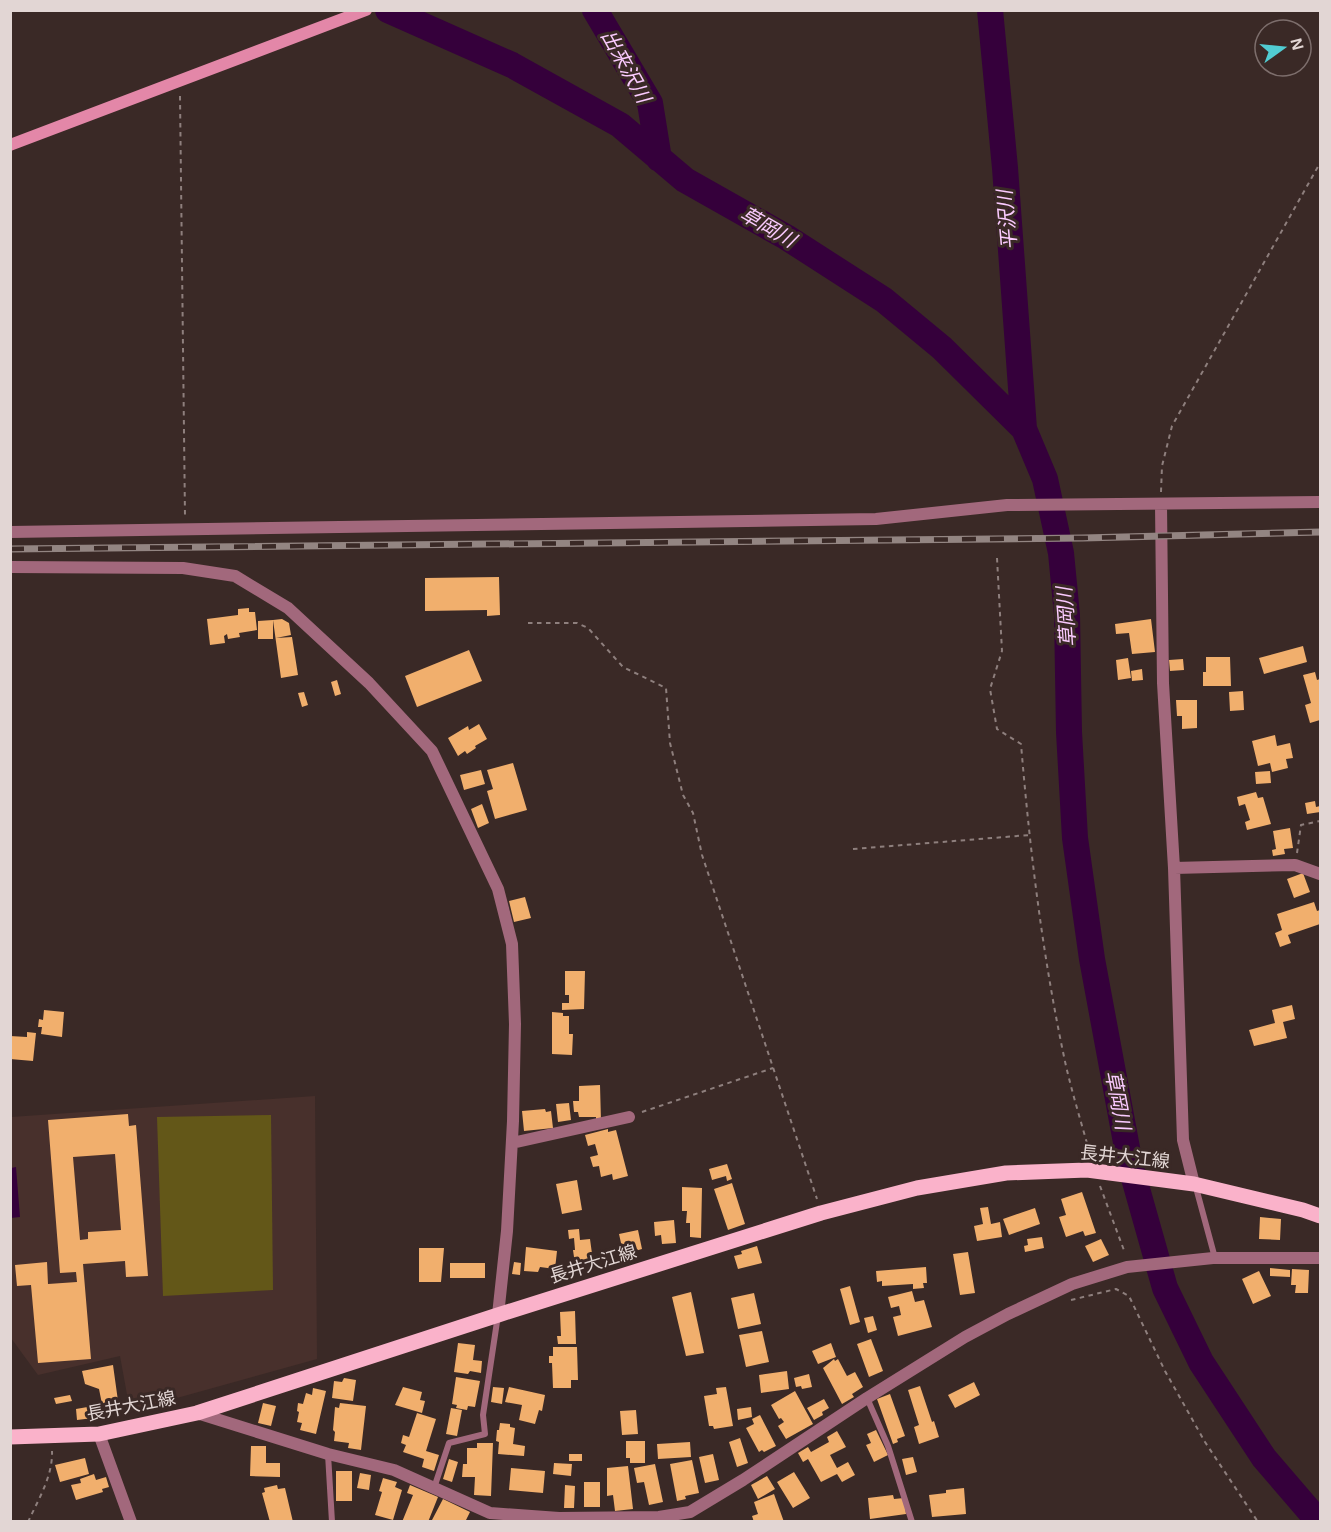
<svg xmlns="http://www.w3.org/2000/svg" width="1331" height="1532" font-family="Helvetica,'Noto Sans JP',sans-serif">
<rect width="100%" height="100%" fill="#3a2926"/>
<path fill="#48302c" d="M315,1096L317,1359L130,1411L120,1356L38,1375L11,1338V1117Z"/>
<path fill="#635718" d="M271,1115L273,1290L163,1296L157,1117Z"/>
<path fill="#35003b" d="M16,1167L20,1217L11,1218V1168Z"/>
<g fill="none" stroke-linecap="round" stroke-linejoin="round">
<path stroke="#35003b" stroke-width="26" d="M388,10L512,65L620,125L685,180L786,237L884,300L942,348L1024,429L1045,479L1061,553L1067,615L1069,732L1075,838L1092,959L1130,1164L1165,1288L1201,1362L1264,1458L1319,1522
M595,10L650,103L659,159
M990,10L1005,168L1024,429"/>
</g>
<path fill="#f1af6d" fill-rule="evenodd" d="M499,577L500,615L487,616V610L425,611V578Z
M249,608V612H255L257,630L239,633L240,637L228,639L227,634L224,636L225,643L210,645L207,619L238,615V609Z
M282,619L289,623L291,635L276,638L292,637L298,675L281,678L273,620Z
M1151,619L1155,652L1132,654L1129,633L1116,634L1115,624Z
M273,620V639H258V621Z
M1303,646L1307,662L1264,674L1259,658Z
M469,650L482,681L417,707L405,676Z
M1206,657H1230L1231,686H1203V672H1206Z
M1128,658L1131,678L1118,680L1116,660Z
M1183,659L1184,670L1170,671L1169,660Z
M1142,669L1143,680L1132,681L1131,671Z
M1315,672L1317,680L1320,679V720L1310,723L1305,705L1311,703L1303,675Z
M337,680L341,694L335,696L331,682Z
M1243,691L1244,710L1230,711L1229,692Z
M304,692L308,705L302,707L298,693Z
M1176,700H1197V728L1182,729V716H1177Z
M479,724L487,739L475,746L476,748L467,754L465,751L458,756L448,738L468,726L469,730Z
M1275,735L1277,746L1290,743L1293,758L1286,759L1288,768L1272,772L1270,763L1258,766L1252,741Z
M513,763L527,810L495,819L487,791L493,789L487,770Z
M481,770L485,784L464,790L460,775Z
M1270,771L1271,783L1256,784L1255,772Z
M1256,792L1258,798L1263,797L1271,824L1247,830L1245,822L1250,820L1245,804L1239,806L1237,797Z
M1315,801L1316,807L1320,806V812L1307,814L1305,803Z
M482,804L489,823L478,828L471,809Z
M1290,828L1293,848L1284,849L1285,854L1273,856L1272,850L1276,849L1273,831Z
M1303,873L1310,892L1294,898L1287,879Z
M525,897L531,918L514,922L509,901Z
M1314,902L1317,911L1320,910V924L1288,935L1291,943L1280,947L1275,933L1282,930L1277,914Z
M565,971H585L584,1009L562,1010V1003H569V995H565Z
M1292,1005L1295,1019L1283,1022L1287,1038L1254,1046L1249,1030L1275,1023L1272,1010Z
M44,1010L64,1012L62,1037L41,1034L42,1027H38L39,1019L43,1020Z
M552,1012L563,1013V1016H569V1034H573L572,1055L552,1054Z
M27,1032L36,1033L33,1061L10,1059V1036L27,1037Z
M600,1085L601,1121H596V1117H579L578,1112H574L573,1101H579V1086Z
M569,1103L571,1120L558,1122L556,1104Z
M545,1109L546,1112L551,1111L553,1128L524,1131L522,1111Z
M128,1114L129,1126L136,1125L148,1276L126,1277L125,1261L83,1264L91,1359L38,1363L31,1285L17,1286L15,1265L47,1262L48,1284L77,1282L76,1272L60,1273L48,1120ZM115,1154L121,1230L88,1232V1239L80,1240L73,1157Z
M608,1129V1132L616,1130L628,1176L613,1180L612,1174L601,1177L599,1166L593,1167L590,1157L598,1155L595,1144L588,1146L585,1135Z
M727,1164L732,1179L727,1181L726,1176L712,1180L709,1169Z
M577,1180L582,1210L562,1214L556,1184Z
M732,1183L745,1224L728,1230L714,1189Z
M682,1187L702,1188L701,1238L690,1237V1223H686L687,1211H682Z
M1082,1192L1096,1233L1085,1236L1083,1231L1066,1237L1059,1217L1066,1215L1061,1199Z
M988,1207L991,1224L1000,1222L1002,1237L977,1241L974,1226L983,1224L980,1208Z
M1035,1208L1040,1224L1009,1235L1003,1219Z
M1260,1217L1281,1219L1280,1240L1259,1239Z
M674,1220L676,1243L662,1244L661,1235L655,1236L654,1222Z
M579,1229L580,1240L590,1239L593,1261L579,1263L574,1257L573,1250H575L574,1238L569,1239L568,1230Z
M638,1230L642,1249L635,1251L631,1257L623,1252L619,1234Z
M1042,1237L1044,1248L1025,1252L1024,1246L1028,1245L1027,1239Z
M1101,1239L1109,1255L1093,1262L1085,1246Z
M757,1246L762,1263L738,1269L734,1256L742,1254L741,1251Z
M526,1247L557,1251L555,1269L540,1267L538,1272L524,1271Z
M419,1248H444L441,1282H419Z
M968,1252L975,1293L960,1295L953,1254Z
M514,1262L521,1263L520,1275L512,1274Z
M450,1263H485V1278H450Z
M926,1267L927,1283H923L924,1288L913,1289V1284L882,1286V1281L877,1282L876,1271Z
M1270,1268L1290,1270V1277L1270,1276Z
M1292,1269L1309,1270L1308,1293H1295L1296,1285H1291Z
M1259,1271L1271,1296L1253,1304L1242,1279Z
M850,1286L860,1322L850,1325L840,1289Z
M912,1291L915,1302L924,1300L932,1327L898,1336L893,1317L901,1315L899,1306L891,1308L888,1297Z
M691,1292L704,1353L686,1356L672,1297Z
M754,1293L761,1324L738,1329L731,1298Z
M575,1311L576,1344H558L557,1336H561L560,1312Z
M873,1316L877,1330L868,1333L864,1318Z
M762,1331L769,1362L746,1367L739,1335Z
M871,1339L883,1371L869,1377L857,1344Z
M458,1343L475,1345L473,1360L482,1361L481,1373L470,1371L468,1374L454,1372Z
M831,1343L836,1357L818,1364L812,1351Z
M553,1347H577L578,1380H571V1388H553L552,1363H549V1356H553Z
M834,1359L835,1361L838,1359L847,1376L855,1372L863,1387L852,1394L854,1397L842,1404L823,1368Z
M113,1365L118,1401L102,1404L99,1389L85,1384L82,1371Z
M787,1371L789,1389L761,1393L759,1375Z
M809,1374L812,1387L802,1389L801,1386L796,1387L794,1378Z
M456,1377L480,1381L475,1407L468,1406L467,1410L456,1408L457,1405L452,1404Z
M344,1378L356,1380L353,1401L332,1398L334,1381L342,1382Z
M974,1382L980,1395L955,1408L948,1395Z
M920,1386L932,1422L934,1421L939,1437L919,1444L914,1427L919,1425L908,1390Z
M403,1387L422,1392L420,1400L425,1401L422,1413L395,1405Z
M493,1387L504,1388L502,1404L491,1402Z
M509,1387L545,1395L542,1411L539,1410L535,1424L519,1420L522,1405L505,1402Z
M726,1387L733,1426L714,1429L713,1426H709L704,1396L717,1394L716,1388Z
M313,1388L326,1391L316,1434L300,1430L302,1423L297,1422L299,1412L297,1411L298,1403L303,1404L306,1393L312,1395Z
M795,1391L813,1424L786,1439L778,1426L784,1422L781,1418L779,1419L771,1405Z
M890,1394L905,1436L897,1439L898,1442L893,1444L877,1399Z
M70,1395L72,1401L56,1404L54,1398Z
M824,1399L829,1408L822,1412L823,1415L814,1420L807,1408Z
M263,1403L276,1406L271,1426L258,1423Z
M340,1403L366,1406L361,1450L348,1448L349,1443L334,1441L335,1432L333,1430L335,1407L339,1408Z
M99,1405L101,1417L77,1420L76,1409Z
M751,1407L752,1417L738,1420L737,1409Z
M451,1408L462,1410L457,1436L446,1434Z
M636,1410L638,1434L622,1435L620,1411Z
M417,1413L436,1419L426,1451L439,1455L434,1471L422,1467L424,1459L403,1452L406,1445L401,1443L403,1435L409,1437Z
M760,1415L776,1446L764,1452L762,1450L759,1452L746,1428L754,1424L752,1419Z
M500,1423L510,1424V1427L515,1428L513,1444L525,1446L524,1456L498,1454L499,1442L496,1441L497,1430H499Z
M876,1430L888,1455L874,1462L866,1445L871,1443L867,1434Z
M837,1431L846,1447L830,1455L837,1468L848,1462L855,1475L842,1482L837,1474L821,1482L808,1459L803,1462L798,1453L808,1447L811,1452L829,1442L827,1437Z
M740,1438L748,1463L737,1467L729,1442Z
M626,1441H645V1463H630V1458H626Z
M690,1442L691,1457L658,1459L657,1444Z
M477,1443H493L491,1496L474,1495L475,1477H462L463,1464H467V1448H477Z
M251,1446H266V1463H280V1477L250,1476Z
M569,1454H582V1461H569Z
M713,1454L719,1480L705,1483L699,1457Z
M913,1457L917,1472L906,1475L902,1459Z
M85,1458L89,1474L60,1482L55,1465Z
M449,1459L458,1462L452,1482L443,1479Z
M692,1460L699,1493L685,1496L686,1499L677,1501L670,1464Z
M554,1463L572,1464L571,1476L553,1474Z
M655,1464L663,1502L649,1505L644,1482L637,1483L634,1468Z
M628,1466L633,1509L615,1511L613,1495L607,1496V1468Z
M511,1468L545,1471L543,1493L509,1490Z
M336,1471H352V1501H336Z
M794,1472L810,1498L793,1508L777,1482Z
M360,1473L371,1475L369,1490L357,1488Z
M94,1474L96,1480L106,1477L109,1487L102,1489L103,1492L76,1500L71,1485L81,1483L80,1479Z
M767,1476L775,1489L758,1499L751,1485Z
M383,1478L397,1482L395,1487L402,1490L393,1520L375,1515L382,1492L379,1491Z
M584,1482H600V1507H584Z
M277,1485L278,1489L285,1488L293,1522H270L262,1493L265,1492L264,1488Z
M410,1485L438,1497L428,1522H402L413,1495L407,1493Z
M565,1485L575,1486L574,1508H564Z
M964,1488L966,1514L932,1517L929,1495L946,1493V1490Z
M774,1494L784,1522H754L752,1516L758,1514L754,1502Z
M893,1495L894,1499L904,1498L906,1514L870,1519L868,1498Z
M443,1499L470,1512L465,1522L432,1520Z"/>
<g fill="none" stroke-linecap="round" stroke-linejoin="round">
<path stroke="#8e7f7d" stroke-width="2" stroke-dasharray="4.5 4.5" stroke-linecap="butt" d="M180,96L185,516
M1161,492L1162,466L1172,426L1320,163
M997,558L1002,651L990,689L997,729L1021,744C1030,852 1043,960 1066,1066C1073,1096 1082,1125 1090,1154
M528,623H577L588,628L623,667L666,688L670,743L683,795L693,813L702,855L817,1199
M853,849L1030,835
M1297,853L1301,825L1320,821
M642,1112L773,1068
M1100,1186L1125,1253
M1071,1300L1116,1289L1129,1296L1165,1371L1205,1442L1258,1522
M28,1522C38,1500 53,1476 52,1451"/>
<path stroke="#a2687c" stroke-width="6" d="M1195,1184L1215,1258
M867,1398L888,1446L912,1522
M328,1454L332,1522
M434,1488L449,1443L485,1434L483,1415L498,1315"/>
<path stroke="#a2687c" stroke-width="12" d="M1161,505L1163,683L1174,868L1183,1140L1194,1184
M10,532L876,519L1007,505L1320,502
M10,567L183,568L235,576L288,608L369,683L432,751L498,889L512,944L515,1024L513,1121L507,1231L498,1315
M1174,868L1295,865L1320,874
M512,1143L629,1117
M197,1413L328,1454L394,1470L490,1513L559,1518L659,1517L690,1512L743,1480L867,1398L965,1337L1008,1314L1072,1284L1127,1267L1213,1258H1320
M99,1434L131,1522"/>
<path stroke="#e387a8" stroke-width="12" d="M10,145L366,10"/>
<path stroke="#fab2ca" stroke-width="15" d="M10,1437L99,1434L197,1413L498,1315L821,1213L917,1188L1006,1173L1087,1170L1194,1184L1303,1210L1320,1216"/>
<g stroke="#938582" stroke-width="7">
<path id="rail" d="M10,549L1083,538L1320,532"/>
</g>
<use href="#rail" stroke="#3a2926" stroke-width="4.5" stroke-dasharray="14" stroke-linecap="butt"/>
</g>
<g text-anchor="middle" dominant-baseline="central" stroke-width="6" stroke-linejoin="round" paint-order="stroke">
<g font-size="18" fill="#e2d6d4" stroke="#3a2926">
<text transform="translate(1125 1157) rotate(6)">長井大江線</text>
<text transform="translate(593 1264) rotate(-17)">長井大江線</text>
<text transform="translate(131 1406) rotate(-11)">長井大江線</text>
</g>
<g font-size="20" font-style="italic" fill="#fbcbff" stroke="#3a2926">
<text transform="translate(626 66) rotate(61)">出来沢川</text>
<text transform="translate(1007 220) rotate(-95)">平沢川</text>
<text transform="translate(768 227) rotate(30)">草岡川</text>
<text transform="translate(1066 617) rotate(-94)">草岡川</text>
<text transform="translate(1118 1100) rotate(79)">草岡川</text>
</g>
</g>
<rect width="1331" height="1532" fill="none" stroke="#e2d6d4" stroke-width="24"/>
<g transform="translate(1283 48) rotate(75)"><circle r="28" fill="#3a2926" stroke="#7d6e6c" stroke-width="1.5"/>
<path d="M0-4.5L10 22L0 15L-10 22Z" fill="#51ccd2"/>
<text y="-9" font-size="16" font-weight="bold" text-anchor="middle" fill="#e2d6d4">N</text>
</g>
</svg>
